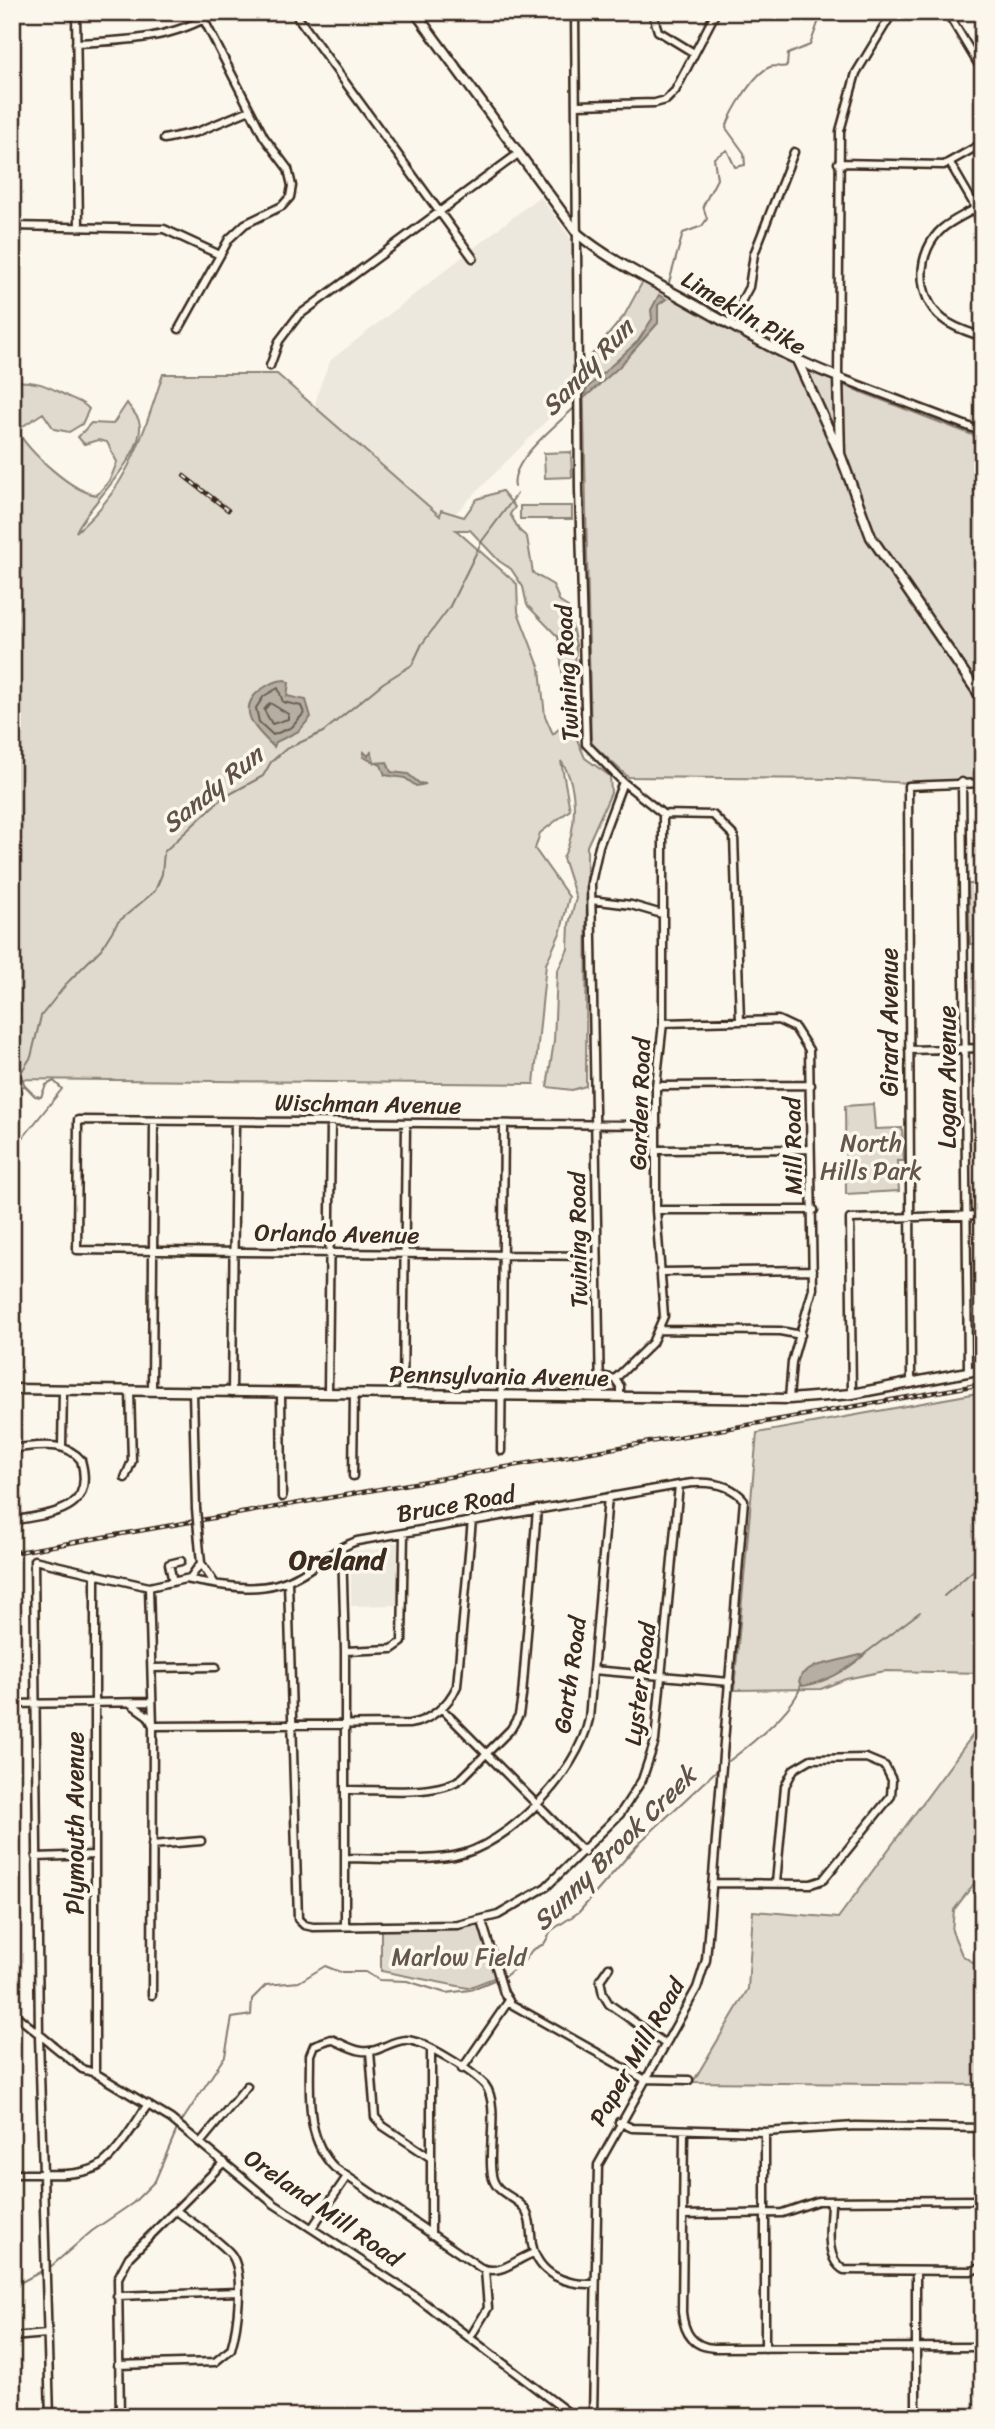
<svg xmlns="http://www.w3.org/2000/svg" width="995" height="2429" font-family="Sriracha,sans-serif">
<rect width="100%" height="100%" fill="#fbf7ec"/>
<filter id="ink" filterUnits="userSpaceOnUse"><feTurbulence type="fractalNoise" baseFrequency=".0143" numOctaves="2"/><feDisplacementMap in="SourceGraphic" scale="14" xChannelSelector="R" yChannelSelector="G"/><feConvolveMatrix kernelMatrix="1 2 1 2 8 2 1 2 1" color-interpolation-filters="sRGB"/></filter>
<g filter="url(#ink)">
<path fill="#ede8dd" d="M540,196L572,240V395L447,522L314,407L322,380L331,360Z
M382,1543H398L399,1605L351,1606V1551L382,1549Z"/>
<path fill="#dfd9ce" stroke="#8d8276" stroke-width="2" fill-rule="evenodd" d="M643,281L848,387L983,439V787L837,779L628,777L591,743L583,365L624,316Z
M163,374H277L440,516L441,510L464,517L477,499L502,491L515,507L510,514L520,531L527,537L533,573L553,585L560,602L568,607L576,645L574,696L576,737L585,758L610,776L611,793L587,846L586,1086L572,1090L547,1087L554,1041L557,972L568,949L569,924L576,898L563,858C577,831 579,786 561,761L570,810L540,833L535,849L569,897L561,931L546,964L534,1084L12,1079V1030L20,1011L12,987V381C39,382 42,383 65,395C75,401 81,400 89,409L82,424L69,432L54,429L43,413L17,430C29,452 72,492 97,495L110,480L117,462L107,442L98,440L84,444L78,437L91,423L113,424L127,403C130,408 137,415 139,421C149,453 86,506 76,532C129,487 142,437 163,374ZM456,530H470L499,561L511,569L523,587L527,605L558,637L568,721L553,734L545,716L540,669L518,612L517,584Z
M571,452L572,477L545,478L544,453Z
M520,506H572V519H520Z
M968,884H983V944H970Z
M873,1104L875,1129L902,1128L904,1161H897L899,1191L846,1194L845,1106Z
M983,1392V1673L885,1671L846,1679L821,1689L734,1690L757,1433Z
M983,1721V1872L954,1910L952,1931L962,1955L983,1970V2085L693,2082L748,1989L753,1911L838,1918Z
M481,1924L496,1977L468,1988L381,1971V1930H430Z"/>
<path fill="#b6aea2" stroke="#85796d" stroke-width="2" d="M659,295L666,299L658,305V323L619,367L583,399L587,388L638,341L652,319L651,310Z
M285,680L289,683L287,696L306,700L311,717L299,731L276,742L274,747C258,732 235,711 259,691C267,685 275,680 285,680Z
M364,752L368,756L371,752L375,763L387,762L391,772L408,774L419,783L426,784L416,786L405,778L385,775L381,765L363,757Z
M860,1655L863,1656C847,1670 825,1683 803,1686L799,1682L802,1674L816,1666Z"/>
<g fill="none" stroke-linecap="round" stroke-linejoin="round">
<path stroke="#6c5f53" stroke-width="2" d="M278,688L283,702L301,706L304,713L292,727L273,735L259,722L256,708L264,696Z
M270,703L288,714V719L272,724L264,710Z"/>
<path stroke="#85796d" stroke-width="2" d="M668,286L683,233L702,226L707,219L703,206L717,179L714,158L727,150L735,167L745,165L744,153L726,128C731,112 754,73 770,67C775,65 781,68 787,66L788,54L810,45L822,12
M515,487C509,461 557,425 575,407
M12,1090L24,1086
M12,1180L17,1167L18,1144L62,1089L54,1081L46,1085L41,1097L35,1096L25,1086L20,1074L31,1057L41,1016L68,982L101,949L118,922L155,891L162,874L164,852L221,799L263,776L271,762L286,749L323,732L383,683L412,665L422,644L449,608L482,541L517,494
M944,1596L983,1562
M863,1655L920,1612
M729,1761C750,1745 795,1710 801,1685
M504,1977L525,1960L532,1950L544,1944L552,1930L579,1912L641,1841L717,1770
M180,2124L225,2056L232,2018L251,2015L252,1999L266,1985L299,1982L325,1966L340,1972H365L379,1980L407,1981L446,1993L470,1990L494,1980
M49,2268L92,2231L133,2203L155,2181L177,2129
M12,2287L44,2270"/>
<g stroke="#3b2a1e" stroke-width="11">
<path id="minor" d="M76,12L79,227
M294,12L473,258
M575,12L579,490L586,744L623,782L599,846L591,883L600,1396
M652,12L658,31L694,53
M893,12L856,73L840,131L838,377L983,432
M947,12L983,72
M76,43C125,41 174,39 216,12
M577,105L655,103L666,100L675,91L716,12
M164,139L197,132L250,110
M838,163L944,165L983,143
M950,163L983,220
M976,208C965,215 953,220 943,228C916,251 915,297 943,319C954,328 969,332 983,337
M12,226L164,229L220,255
M729,324L749,287L754,254L794,152
M179,329L229,239L245,224L282,206L290,197L292,186L288,169L264,137L204,20
M270,366L279,341L298,316L518,154
M623,782L663,814L713,815L734,836L740,1021
M962,782L968,1371
M591,900L631,905L662,914
M663,1023L778,1020L795,1028L809,1050L813,1289L792,1362L789,1399
M909,1050L983,1048
M656,1086L811,1085
M657,1150L810,1149
M656,1210H814
M597,1256L77,1250L78,1120L657,1125
M661,1272L813,1270
M659,1330L780,1331L801,1335
M600,1376L615,1379L620,1386V1397
M615,1379L652,1343L664,1316L656,1210V1086L663,1023V814
M911,1384L908,786L983,783
M152,1391L154,1122
M193,1392L196,1509
M328,1392L331,1123
M232,1393L235,1122
M281,1393L282,1497
M852,1394L850,1219L983,1215
M403,1395L406,1123
M62,1446L63,1390
M12,1448C36,1447 64,1439 81,1460C96,1513 50,1513 12,1521
M501,1451L504,1125
M353,1476L354,1393
M125,1478L132,1461L130,1391
M198,1531L201,1563L215,1584
M342,1547L345,1651V1926
M185,1579C225,1586 264,1596 301,1574C320,1563 336,1548 357,1541L679,1485C701,1481 728,1481 744,1500L706,1960L697,1988L598,2165L593,2417
M288,1581L298,1919L304,1925L313,1927L458,1925L498,1915L546,1887L620,1814L642,1780L655,1741L679,1485
M173,1582L169,1564L181,1561
M149,1587L153,1726L152,1995
M345,1651L392,1649L402,1642L404,1533
M152,1668L216,1667
M593,1670L730,1682
M130,1703L148,1716L153,1726L409,1724C430,1721 448,1706 457,1686L472,1520
M12,1704L152,1702
M441,1708L584,1852
M345,1790C377,1789 436,1797 462,1778L511,1729L519,1715L522,1696L537,1509
M152,1845L201,1841
M36,1857L95,1855
M345,1858C381,1858 419,1862 454,1856C508,1846 578,1772 589,1719L608,1497
M713,1883L811,1884L823,1880L891,1796L892,1780L885,1766L866,1758L811,1759L794,1769L785,1786L776,1883
M482,1921L504,1993L511,2004L644,2079L689,2080
M609,1967L600,1980L603,1994L609,2004L664,2043
M12,2012L82,2069L95,2073L171,2119L274,2204L412,2294L574,2417
M370,2051L375,2117L383,2126L431,2158
M462,2069L508,2002
M95,2073V1573
M619,2122L632,2128L765,2132L855,2126L983,2128
M684,2130L682,2312C684,2332 692,2347 714,2348L983,2347
M765,2132V2348
M200,2143L247,2086
M12,2174C38,2173 71,2178 95,2168C113,2161 137,2121 148,2104
M831,2201C831,2222 823,2258 844,2270L971,2271L983,2267
M684,2215L782,2213L818,2201L983,2200
M312,2228L346,2178
M431,2235V2049
M534,2253C515,2259 502,2276 481,2268L335,2168C305,2139 310,2094 310,2055L314,2045L331,2039C348,2046 362,2057 381,2048C390,2044 397,2040 406,2040C424,2040 473,2072 485,2085C500,2104 487,2150 492,2175C495,2194 514,2195 524,2208C532,2220 530,2232 532,2244C538,2275 566,2285 593,2284
M916,2272V2417
M117,2296L239,2292
M471,2336L488,2308L485,2270
M12,2337L47,2334
M118,2365L215,2362L231,2349C237,2329 246,2270 230,2253C215,2237 195,2225 178,2212
M50,2417L39,2036L34,1560L149,1587L190,1578L201,1563
M120,2417L118,2278L129,2257L224,2162"/>
</g>
<g stroke="#3b2a1e" stroke-width="13">
<path id="major" d="M415,12L578,234C608,259 645,277 679,296C731,325 782,356 838,377L840,454
M798,362L840,454L871,537L983,700
M12,1389L789,1399L852,1394L983,1369"/>
</g>
<use href="#minor" stroke="#fbf7ec" stroke-width="6"/>
<use href="#major" stroke="#fbf7ec" stroke-width="8"/>
<g stroke="#3b2a1e" stroke-width="4.5">
<path id="rail" d="M184,476L228,510
M12,1553L983,1384"/>
</g>
<use href="#rail" stroke="#fbf7ec" stroke-width="2" stroke-dasharray="5" stroke-linecap="butt"/>
<g stroke="#3b2a1e" stroke-width="11" stroke-linecap="butt">
<path id="minor-bridge" d="M196,1509L198,1531"/>
</g>
<use href="#minor-bridge" stroke="#fbf7ec" stroke-width="6"/>
</g>
</g>
<g text-anchor="middle" dominant-baseline="central" stroke-width="7" stroke-linejoin="round" paint-order="stroke">
<g font-size="24" fill="#3b2a1e" stroke="#fbf7ec">
<text transform="translate(744 313) rotate(31)">Limekiln Pike</text>
<text transform="translate(567 673) rotate(-93)">Twining Road</text>
<text transform="translate(889 1022) rotate(-90)">Girard Avenue</text>
<text transform="translate(947 1077) rotate(-90)">Logan Avenue</text>
<text transform="translate(368 1104) rotate(1)">Wischman Avenue</text>
<text transform="translate(640 1104) rotate(-88)">Garden Road</text>
<text transform="translate(793 1146) rotate(-91)">Mill Road</text>
<text transform="translate(337 1234) rotate(1)">Orlando Avenue</text>
<text transform="translate(578 1240) rotate(-91)">Twining Road</text>
<text transform="translate(499 1376) rotate(1)">Pennsylvania Avenue</text>
<text transform="translate(456 1504) rotate(-10)">Bruce Road</text>
<text transform="translate(570 1675) rotate(-82)">Garth Road</text>
<text transform="translate(640 1684) rotate(-83)">Lyster Road</text>
<text transform="translate(75 1823) rotate(-90)">Plymouth Avenue</text>
<text transform="translate(637 2052) rotate(-60)">Paper Mill Road</text>
<text transform="translate(323 2208) rotate(35)">Oreland Mill Road</text>
</g>
<g font-size="24" fill="#64564a" stroke="#fbf7ec">
<text x="871" y="1143">North<tspan x="871" dy="28">Hills Park</tspan></text>
<text x="459" y="1957">Marlow Field</text>
</g>
<g font-size="26" font-style="italic" fill="#605246" stroke="#fbf7ec">
<text transform="translate(587 367) rotate(-47)">Sandy Run</text>
<text transform="translate(212 789) rotate(-39)">Sandy Run</text>
<text transform="translate(614 1848) rotate(-45)">Sunny Brook Creek</text>
</g>
<g font-size="28" font-weight="bold" fill="#3b2a1e" stroke="#fbf7ec">
<text x="337" y="1559">Oreland</text>
</g>
</g>
<rect width="995" height="2429" fill="none" stroke="#fbf7ec" stroke-width="42"/>
<rect x="21" y="21" width="953" height="2387" fill="none" stroke="#3b2a1e" stroke-width="2.5" filter="url(#ink)"/>
</svg>
